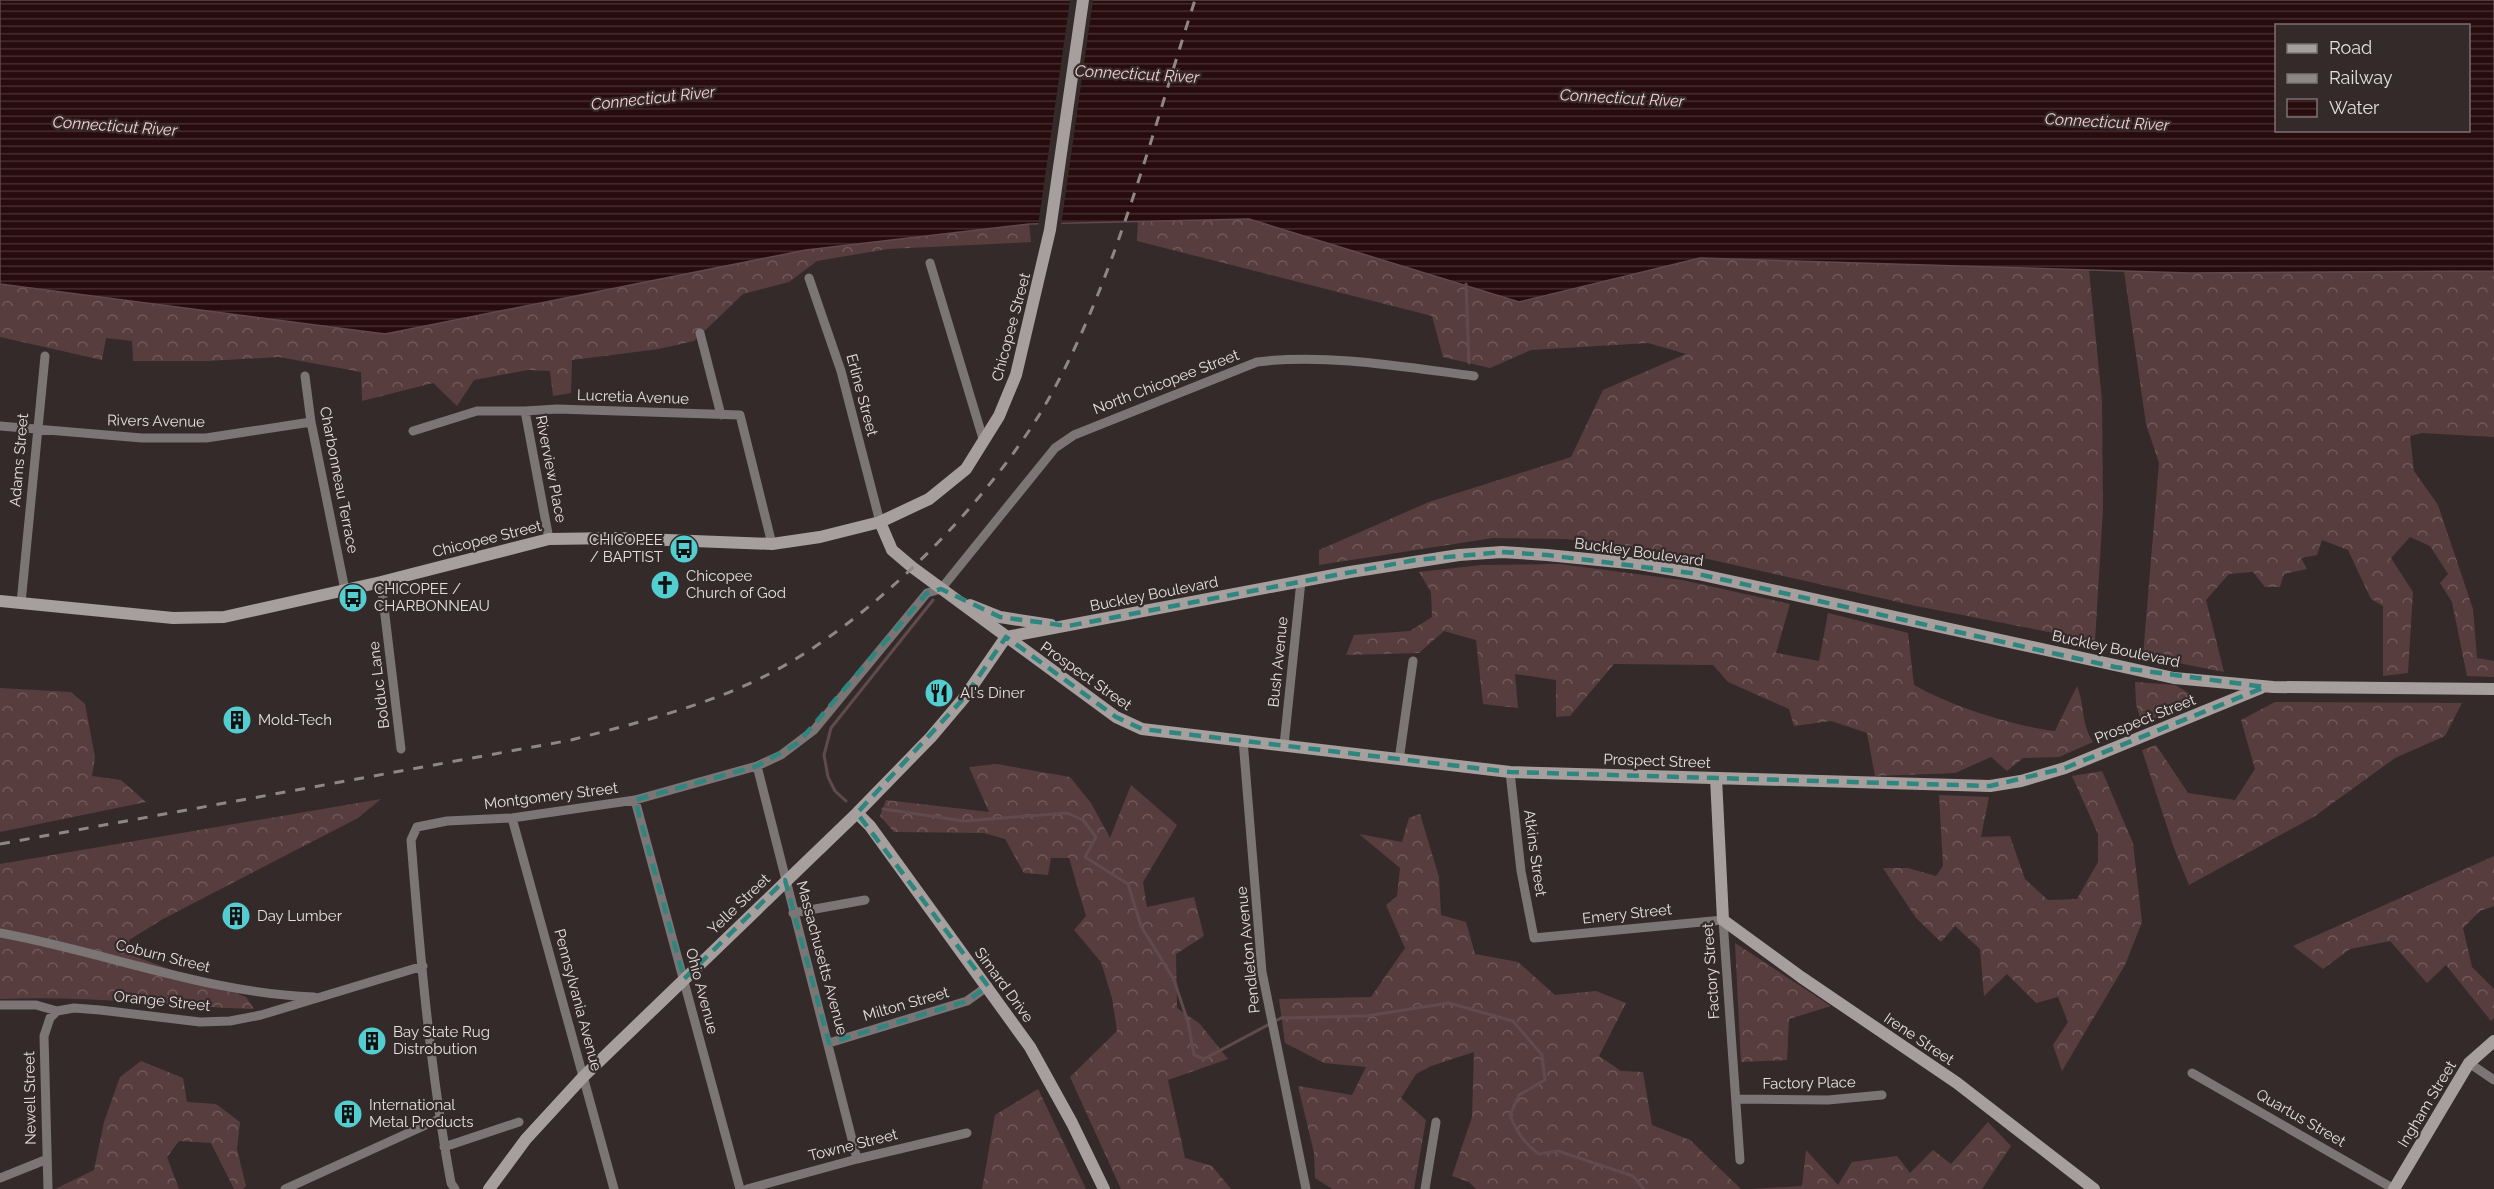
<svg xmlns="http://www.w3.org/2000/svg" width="2494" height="1189" font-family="Raleway,sans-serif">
<defs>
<pattern id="forest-crowns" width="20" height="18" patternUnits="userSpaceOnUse" patternTransform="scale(1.5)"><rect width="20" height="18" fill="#583d3e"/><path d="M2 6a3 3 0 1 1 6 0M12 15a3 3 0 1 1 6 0" fill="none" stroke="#705959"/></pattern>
<pattern id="water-rules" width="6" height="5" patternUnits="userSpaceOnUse" patternTransform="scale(1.5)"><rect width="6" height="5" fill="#270b0d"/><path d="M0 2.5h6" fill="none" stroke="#462e30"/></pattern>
</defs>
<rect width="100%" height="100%" fill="#342a2a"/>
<path fill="url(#forest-crowns)" d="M1249,219L1519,302L1700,258L2089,270L2102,401L2103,509L2095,641L1916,606L1699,557L1566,539L1493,538L1319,565V550L1429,502L1571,457L1603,390L1686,354L1648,343L1531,350L1490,368L1443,357L1432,316L1137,241L1138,221Z
M1029,224L1031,242L888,249L817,261L789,282L743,294L694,341L659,349L572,360L571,393L553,396L550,371L528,370L474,380L457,406L433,383L362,401L361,372L279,357L208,361H133L132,341L106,338L102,360L0,337V284L385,334L806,250Z
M2124,271L2190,273L2494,271V437L2422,433L2410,436L2414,471L2438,505L2473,609L2477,658L2494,661V677L2467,676L2452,602L2440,583L2448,574L2430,546L2410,537L2391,558L2413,592L2408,673L2383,676V606L2371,599L2348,550L2322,540L2317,555L2301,558L2307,569L2284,574L2280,587H2265L2253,572L2229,574L2206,600L2224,672L2143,656L2159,463L2146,424Z
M1560,564L1682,580L1790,604L1776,653L1819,661L1828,613L1908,633L1914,685C1950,706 2014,726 2055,731L2077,686C2085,706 2081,724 2093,742L2059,757L2023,758L2007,771L1991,757L1955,773L1875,776L1867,733L1831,721L1794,726L1789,709L1728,682L1713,665L1614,664L1570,716L1556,717V680L1515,674L1518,708L1483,704L1476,640L1444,631L1419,653L1346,655L1354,635L1410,631L1432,617L1431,592L1419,572L1482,565Z
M2135,682L2175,685L2192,695L2191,704L2142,725L2136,704Z
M0,688L71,692L85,704L95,757L92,776L121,780L146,802L0,832Z
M2275,702L2462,703L2445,736L2395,758L2315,816L2189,885L2174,848L2142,750L2156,745L2188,793L2235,800L2255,769L2241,720Z
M997,764L1070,777L1091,803L1110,838L1131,785L1177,825L1143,882L1147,907L1194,897L1204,936L1176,954L1177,1008L1200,1024L1228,1059L1168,1080L1185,1158L1212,1166L1231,1189H1121L1070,1077L1117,1031L1112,998L1101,962L1074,930L1086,916L1069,858H1051L1048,875L1024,873L1005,839L984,833L894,832L880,816L886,800L989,812L969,767Z
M2102,771L2133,843L2142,922L2125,965L2062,1071L2053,1045L2068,1022L2058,997L2036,1003L2007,974L1984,996L1980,949L1955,926L1941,942L1916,918L1883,868H1908L1936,876L1943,866L1939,795L1989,797L1981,837L2010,836L2025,879L2048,900L2077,899L2098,862V834L2072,776Z
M381,799L358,818L163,919L129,940L131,955L246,997L254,1009C169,1006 85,995 0,999V864Z
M1420,814L1439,877L1441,915L1466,922L1475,954L1518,962L1555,995L1596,991L1626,1003L1599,1056L1621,1071L1643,1072L1652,1125L1690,1140L1741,1189H1476L1469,1182L1452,1176L1472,1117L1474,1052L1431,1066L1416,1074L1401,1098L1426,1120L1414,1189H1332L1315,1178L1314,1153L1298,1086L1352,1095L1366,1067L1324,1063L1285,1043L1279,999L1371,997L1405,948L1386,905L1397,896L1400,868L1359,834L1402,842L1409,818Z
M2494,856V906L2480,911L2463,928L2472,967L2494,989V1018L2491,1021L2446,965L2427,983L2390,941L2350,949L2323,969L2293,946Z
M1735,943L1831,1006L1789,1019L1787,1060L1741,1062Z
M141,1061L183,1078L187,1102L216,1104L240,1122L237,1149L246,1186L243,1189H234L211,1143L179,1141L167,1157L179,1189H55L94,1170L104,1122L120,1077Z
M1038,1089L1086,1189H982L995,1115Z
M1988,1122L2011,1146L1982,1189H1751L1802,1186L1806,1150L1838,1185L1852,1162L1897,1156L1910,1173L1933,1150L1951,1164Z"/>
<path fill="url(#water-rules)" stroke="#604a4c" stroke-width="1.5" fill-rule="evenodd" d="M0,0H2494V271L2190,273L1700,258L1519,302L1249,219L1029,224L806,250L385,334L0,284ZM2276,26H2468V130H2276Z"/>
<path fill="#342a2a" d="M1070,0H1093L1061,226H1038Z"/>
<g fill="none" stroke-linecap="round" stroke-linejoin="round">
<path stroke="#604a4c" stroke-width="3" d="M1466,284L1469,363
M846,801L835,791L828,777L824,755L831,728L933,600
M883,809L964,821L1067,813L1083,820L1096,837L1085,857L1128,884L1141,926L1174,980L1188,1022L1194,1055L1204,1059L1281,1018L1366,1016L1449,1003L1513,1021L1542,1055L1545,1080L1519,1095L1510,1115C1516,1132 1525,1144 1539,1154L1558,1151L1633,1176L1644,1189"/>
<path stroke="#7b7575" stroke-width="9" d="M930,263L984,442
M809,278L841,371L880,522
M700,333L721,415
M305,376L311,422L345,590
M525,411L557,409L740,415L772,544
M0,426L142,438H206L311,422
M413,431L477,411H525L549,539
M381,582L401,749
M21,603L45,356
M1243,740L1262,972L1306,1189
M1284,745L1301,581
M1399,760L1413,661
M757,766L857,1159
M1510,772L1521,871L1534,938L1723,920L1740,1160
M635,800L740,1189
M512,818L614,1189
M793,913L865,900
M0,933C105,952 206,993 314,997
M0,1005H36L57,1011L74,1008L100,1010L200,1022L230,1021L261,1015L423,966
M829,1043L967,1001L988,986
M2469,1063L2494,1080
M2192,1073L2394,1189
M1737,1099L1828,1100L1882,1095
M444,1147L519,1122
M0,1178L45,1160
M48,1189L44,1036L50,1018L57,1011
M285,1189L439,1119
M455,1189L451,1183C430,1069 420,955 411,840L417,827L447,821L512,818L635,800L757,766L781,755L814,730L927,593L941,589L1055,448L1074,435L1257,362C1326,353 1405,367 1474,376
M747,1189L857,1159L967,1133
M1425,1189L1436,1122"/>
<path stroke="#a79e9e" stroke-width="12" d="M880,522L892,550L912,567L1116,717L1142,729L1510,772L1990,786L2021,781L2065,768L2261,688
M0,601L173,618L224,617L381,582L549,539L617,538L772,544L820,537L880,522L929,499L966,469L999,416L1016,375L1050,230L1083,0
M970,605L1000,617L1051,625
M1006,637L1350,572L1459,555L1502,552L1547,555L1639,564L1698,574L2174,678L2273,687L2494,689
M1716,778L1723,920L1801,977L1957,1083L2094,1189
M857,813L870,826L1030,1047L1072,1123L1104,1189
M489,1189L526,1139L583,1077L857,813L931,737L964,698L1006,637
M2394,1189L2469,1063L2494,1041"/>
<path stroke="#8f8686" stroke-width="3" stroke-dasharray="10 10" stroke-linecap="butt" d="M0,844L571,740C637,723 706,706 767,675C869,623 981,510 1041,412C1112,293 1152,132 1195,0"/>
</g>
<path fill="none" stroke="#2f867f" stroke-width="4.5" stroke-dasharray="12 8" stroke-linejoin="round" d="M1502,552L1547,555L1698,574L2115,667L2265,687L2065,768L1990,786L1510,772L1142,729L1116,717L1006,637L964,698L857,813L988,986L967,1001L829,1043L785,880L684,979L635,800L757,766L798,743L927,593L941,589L1000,617L1068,626L1415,560Z"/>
<defs>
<g id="bus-disc" transform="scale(1.5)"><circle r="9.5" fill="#52cdd0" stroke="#342a2a"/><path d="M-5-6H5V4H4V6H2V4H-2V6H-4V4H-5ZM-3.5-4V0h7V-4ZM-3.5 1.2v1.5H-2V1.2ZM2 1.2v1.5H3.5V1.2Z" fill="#111"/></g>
<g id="church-disc" transform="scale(1.5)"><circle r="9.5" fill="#52cdd0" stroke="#342a2a"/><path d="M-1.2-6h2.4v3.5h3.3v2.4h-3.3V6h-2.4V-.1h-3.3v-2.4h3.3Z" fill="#111"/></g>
<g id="restaurant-disc" transform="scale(1.5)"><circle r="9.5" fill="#52cdd0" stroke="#342a2a"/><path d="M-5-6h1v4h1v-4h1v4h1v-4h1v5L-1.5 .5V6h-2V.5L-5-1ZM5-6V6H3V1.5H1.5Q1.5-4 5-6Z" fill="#111"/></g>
<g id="building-disc" transform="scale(1.5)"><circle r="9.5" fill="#52cdd0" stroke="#342a2a"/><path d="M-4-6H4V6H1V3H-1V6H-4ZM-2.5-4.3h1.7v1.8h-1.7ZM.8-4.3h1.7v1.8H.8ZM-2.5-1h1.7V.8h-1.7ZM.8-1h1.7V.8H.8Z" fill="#111"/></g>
</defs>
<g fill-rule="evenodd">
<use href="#bus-disc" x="684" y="549"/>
<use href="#church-disc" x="665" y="585"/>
<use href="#bus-disc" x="353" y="598"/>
<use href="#restaurant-disc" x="939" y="693"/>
<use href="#building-disc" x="237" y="720"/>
<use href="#building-disc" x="236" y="916"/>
<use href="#building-disc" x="372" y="1041"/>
<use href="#building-disc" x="348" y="1114"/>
</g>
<g text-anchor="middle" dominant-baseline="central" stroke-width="4.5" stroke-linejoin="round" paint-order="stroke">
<g font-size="15" fill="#e5dede" stroke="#342a2a">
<text transform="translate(1011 327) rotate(-75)">Chicopee Street</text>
<text transform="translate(1166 382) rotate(-21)">North Chicopee Street</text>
<text transform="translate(862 395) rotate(75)">Erline Street</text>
<text transform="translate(633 397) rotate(2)">Lucretia Avenue</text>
<text transform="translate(156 421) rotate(1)">Rivers Avenue</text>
<text transform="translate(19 460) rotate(-85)">Adams Street</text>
<text transform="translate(551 469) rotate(79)">Riverview Place</text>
<text transform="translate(339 480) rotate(79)">Charbonneau Terrace</text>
<text transform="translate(487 539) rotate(-14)">Chicopee Street</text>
<text transform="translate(1639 552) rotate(8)">Buckley Boulevard</text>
<text transform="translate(1154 594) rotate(-11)">Buckley Boulevard</text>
<text transform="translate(2116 649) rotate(12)">Buckley Boulevard</text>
<text transform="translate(1278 662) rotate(-84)">Bush Avenue</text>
<text transform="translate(1086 676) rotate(35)">Prospect Street</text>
<text transform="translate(379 685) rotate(-97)">Bolduc Lane</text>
<text transform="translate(2145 719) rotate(-22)">Prospect Street</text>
<text transform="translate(1657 761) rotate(2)">Prospect Street</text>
<text transform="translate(551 796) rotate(-7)">Montgomery Street</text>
<text transform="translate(1535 853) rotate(82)">Atkins Street</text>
<text transform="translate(739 904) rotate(-44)">Yelle Street</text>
<text transform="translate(1627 914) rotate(-6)">Emery Street</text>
<text transform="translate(1248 950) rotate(-96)">Pendleton Avenue</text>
<text transform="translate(163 956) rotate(14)">Coburn Street</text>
<text transform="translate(822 958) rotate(75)">Massachusetts Avenue</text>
<text transform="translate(1711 971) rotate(-94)">Factory Street</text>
<text transform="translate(1004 985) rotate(54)">Simard Drive</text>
<text transform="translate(702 991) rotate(75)">Ohio Avenue</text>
<text transform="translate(578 1000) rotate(75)">Pennsylvania Avenue</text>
<text transform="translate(162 1001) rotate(6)">Orange Street</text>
<text transform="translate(906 1004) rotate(-16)">Milton Street</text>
<text transform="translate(1919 1039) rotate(34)">Irene Street</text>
<text transform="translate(1809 1083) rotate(-1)">Factory Place</text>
<text transform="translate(30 1098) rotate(-91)">Newell Street</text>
<text transform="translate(2427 1104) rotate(-59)">Ingham Street</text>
<text transform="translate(2301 1118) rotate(30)">Quartus Street</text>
<text transform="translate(853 1145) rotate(-14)">Towne Street</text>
</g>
<g font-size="15" fill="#e5dede" stroke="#342a2a" text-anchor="start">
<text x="663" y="540" text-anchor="end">CHICOPEE<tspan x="663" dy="17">/ BAPTIST</tspan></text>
<text x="686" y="576">Chicopee<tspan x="686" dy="17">Church of God</tspan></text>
<text x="374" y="589">CHICOPEE /<tspan x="374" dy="17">CHARBONNEAU</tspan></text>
<text x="960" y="693">Al's Diner</text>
<text x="258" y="720">Mold-Tech</text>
<text x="257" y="916">Day Lumber</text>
<text x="393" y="1032">Bay State Rug<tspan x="393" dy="17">Distrobution</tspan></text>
<text x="369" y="1105">International<tspan x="369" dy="17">Metal Products</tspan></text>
</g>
<g font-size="16" font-style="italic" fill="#f8cfcf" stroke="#342a2a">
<text transform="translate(1137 74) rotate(3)">Connecticut River</text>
<text transform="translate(653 98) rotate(-6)">Connecticut River</text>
<text transform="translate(1622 98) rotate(3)">Connecticut River</text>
<text transform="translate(2107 122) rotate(3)">Connecticut River</text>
<text transform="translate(115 126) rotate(4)">Connecticut River</text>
</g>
</g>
<rect x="2275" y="24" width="195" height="108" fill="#342a2a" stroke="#7b7272" stroke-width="1.5"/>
<rect x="2287" y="44" width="30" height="9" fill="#a79e9e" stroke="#7b7272" stroke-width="1.5"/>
<text x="2329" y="54" font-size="18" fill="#e5dede">Road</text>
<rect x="2287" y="74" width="30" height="9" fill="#8f8686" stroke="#7b7272" stroke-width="1.5"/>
<text x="2329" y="84" font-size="18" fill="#e5dede">Railway</text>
<rect x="2287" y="99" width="30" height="18" fill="url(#water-rules)" stroke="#7b7272" stroke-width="1.5"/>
<text x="2329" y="114" font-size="18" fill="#e5dede">Water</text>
</svg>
